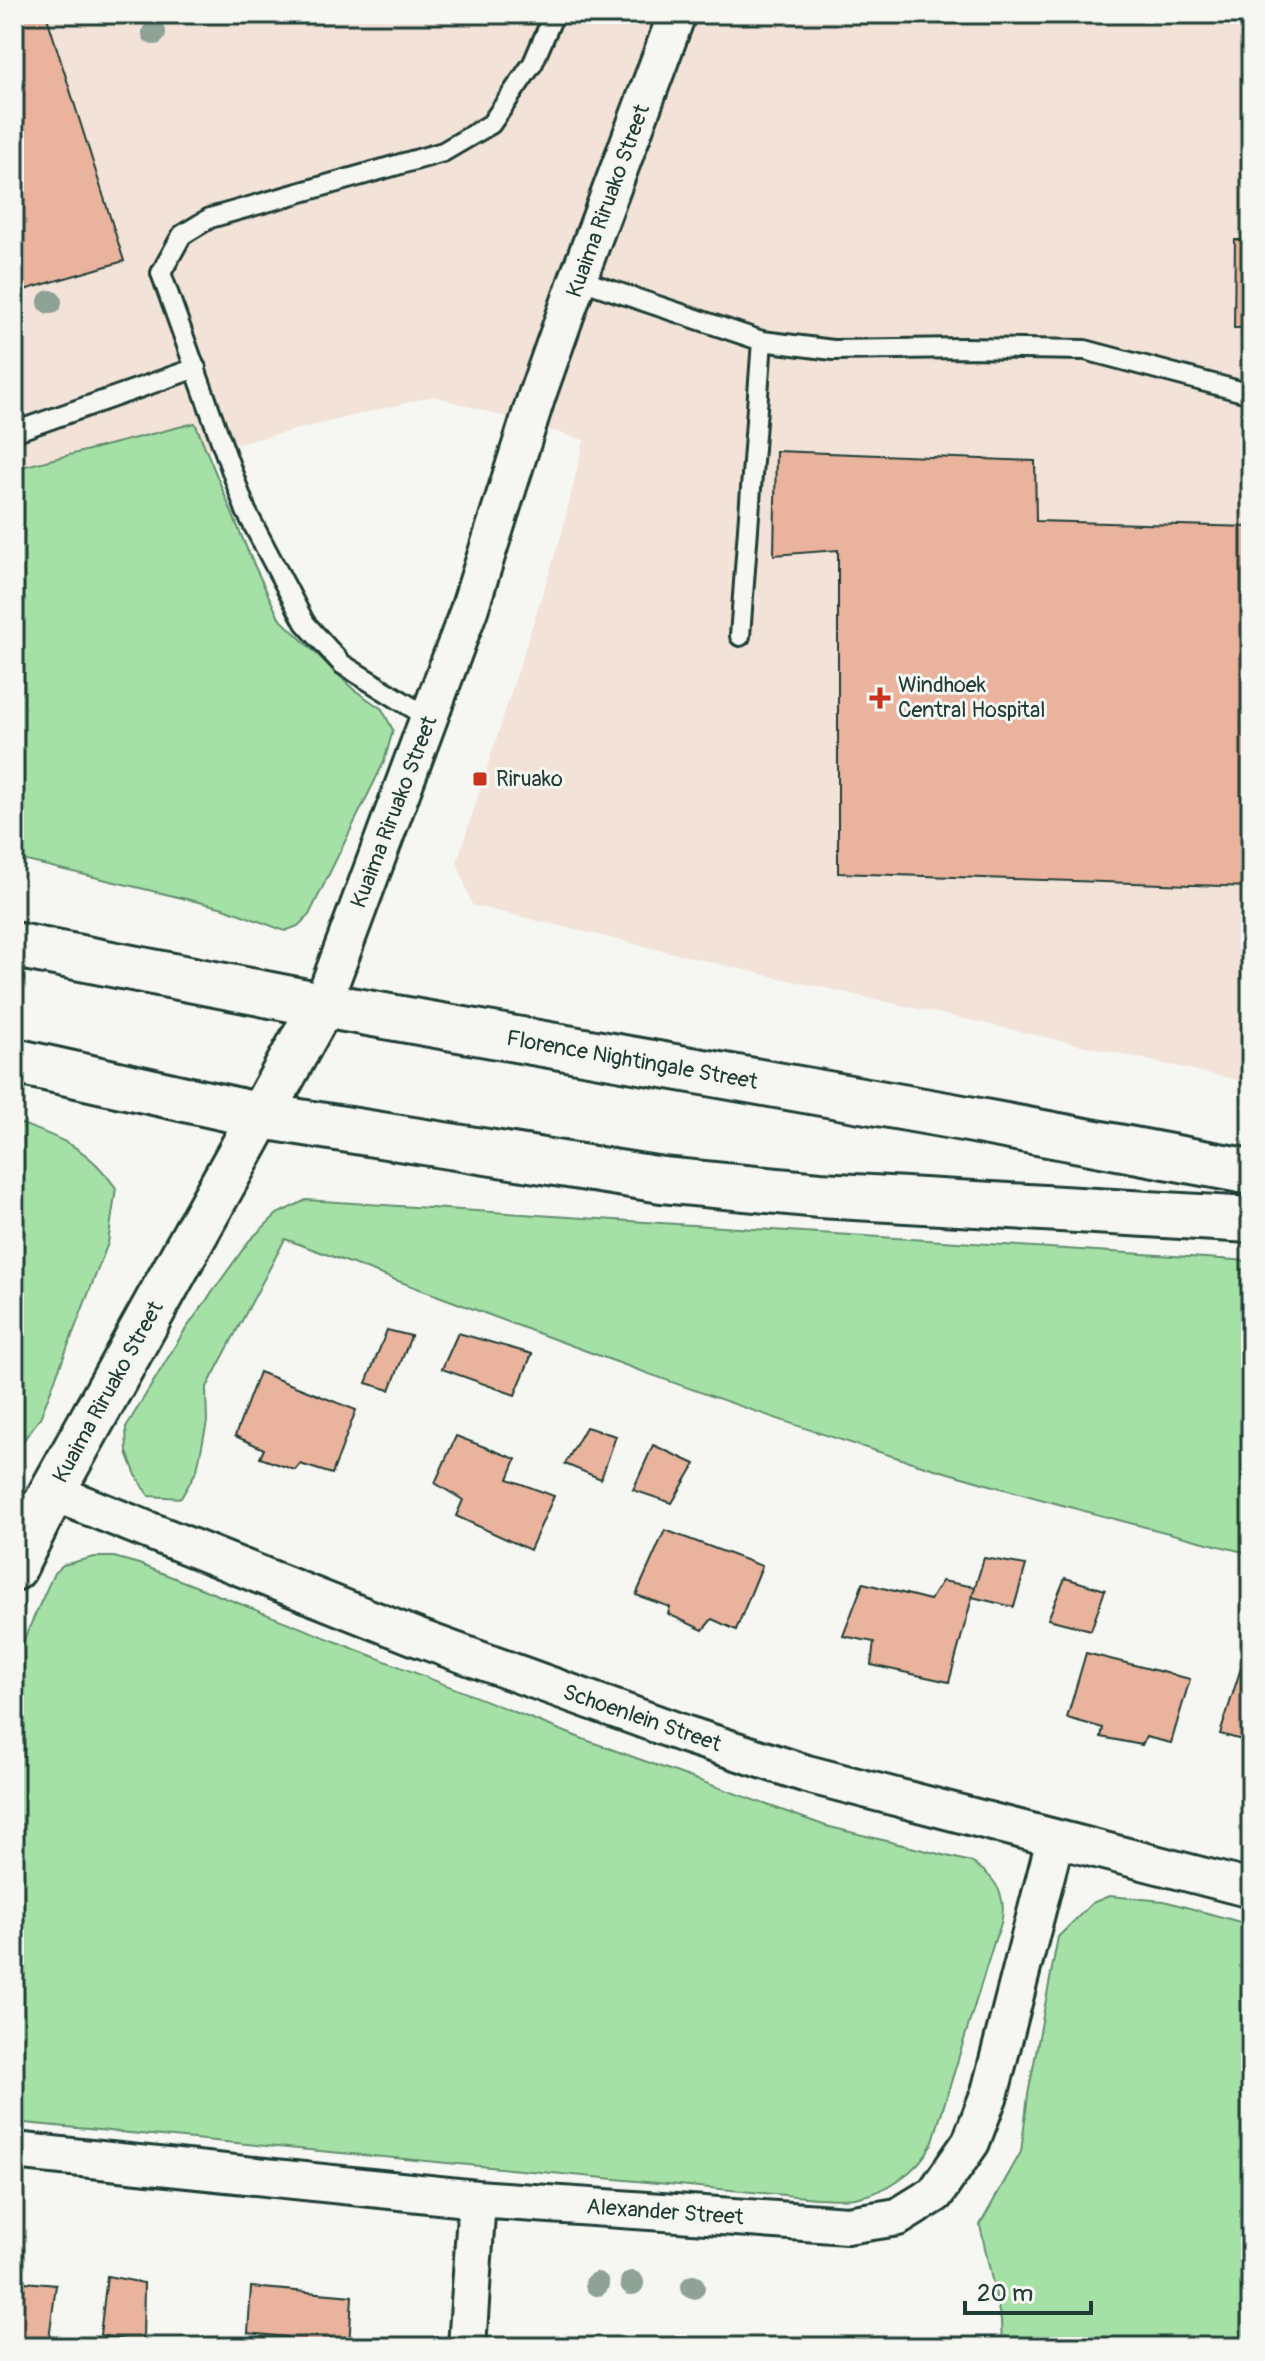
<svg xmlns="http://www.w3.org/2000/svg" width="1265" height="2361" font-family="Pangolin,sans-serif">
<rect width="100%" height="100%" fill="#f6f6f2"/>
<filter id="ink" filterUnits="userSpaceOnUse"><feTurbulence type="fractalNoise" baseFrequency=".0125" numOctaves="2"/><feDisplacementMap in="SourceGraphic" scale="16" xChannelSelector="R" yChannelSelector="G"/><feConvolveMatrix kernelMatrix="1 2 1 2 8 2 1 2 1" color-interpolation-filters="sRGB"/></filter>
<g filter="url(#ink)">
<path fill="#f2e2d8" d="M14,14H1251V1083L762,974L472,905L457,862L562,533L584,440L434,396L14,498Z"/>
<path fill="#a5e1a7" stroke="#628f6e" stroke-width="2" d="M195,423L249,554L279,618L353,689L382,709L393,730L384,762L309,915L298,926L285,931L224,908L14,858V469Z
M14,1121C61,1139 86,1145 116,1188L108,1243L40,1418L14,1453Z
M306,1200L1251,1261V1554C1120,1521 989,1487 860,1446C666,1384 476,1309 285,1239L206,1389L207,1422L197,1470L181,1498L149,1496L136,1475L127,1452L126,1427L183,1333L249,1241L277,1214Z
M94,1557H114L139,1564L583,1739L826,1826L971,1862C1002,1880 1011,1906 995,1939L932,2144C917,2172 887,2192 855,2198C843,2200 828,2198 816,2198L14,2122V1661L54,1573L63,1565Z
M1109,1896L1164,1901L1251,1925V2347H1002L1001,2321L980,2225L1021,2152L1028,2095L1058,1937L1092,1903Z"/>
<path fill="#e9b39d" stroke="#1f3d34" stroke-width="2" d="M14,14H46L124,261L14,293Z
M1235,240H1251V328H1234Z
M776,451L1035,461L1036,521L1251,527V887L838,873V550L774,555Z
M387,1330L411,1336L390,1390L366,1383Z
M458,1333L532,1354L515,1395L442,1369Z
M259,1372L356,1410L332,1474L300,1464L295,1470L260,1458L264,1449L235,1436Z
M586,1427L616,1436L601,1479L565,1464Z
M456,1436L516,1459L508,1479L554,1496L530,1550L456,1516L463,1500L435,1483Z
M653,1445L695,1464L672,1503L633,1490Z
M665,1530L762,1566L736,1630L712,1619L703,1630L668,1614L670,1607L636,1595Z
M984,1558L1026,1565L1014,1607L972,1597Z
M1065,1578L1105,1590L1091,1630L1048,1619Z
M942,1581L975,1587L949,1682L871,1665L874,1642L843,1636L863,1583L930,1600Z
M1086,1653L1190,1679L1171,1743L1146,1737L1142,1745L1101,1737L1103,1728L1067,1718Z
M1241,1668L1251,1671V1733L1246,1741L1220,1734Z
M107,2276L144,2283L143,2344L100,2335Z
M14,2281L56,2285L48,2347H14Z
M251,2287L352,2296L349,2347H286V2337L248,2333Z
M870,2340L951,2347H868Z"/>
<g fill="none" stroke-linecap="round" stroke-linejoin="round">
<g stroke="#1f3d34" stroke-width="24">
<path id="service" d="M578,279L762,341L833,350L963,348L1085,350L1251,394
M14,432L196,368
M740,636L762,341
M429,718L342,664L305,623L246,511L161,273L182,235L210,218L443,152L491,124L533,63L554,14
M14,1508L42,1497"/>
</g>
<g stroke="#1f3d34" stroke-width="42">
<path id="minor" d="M322,1005L469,610L537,395L578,279L677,14
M52,1492L416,1637L684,1734L807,1774L1251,1889
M14,2151L477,2199L847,2225L898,2217L935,2194L971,2142L990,2092L1055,1840
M467,2347L477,2199"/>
</g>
<g stroke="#1f3d34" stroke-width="50">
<path id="tertiary" d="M14,1568L52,1492L322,1005"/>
</g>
<g stroke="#1f3d34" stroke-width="50">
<path id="secondary" d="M14,945L322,1005L952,1116L1251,1172
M14,1061L262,1116L662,1180L820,1195L1251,1220"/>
</g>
<use href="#service" stroke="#f6f6f2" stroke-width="18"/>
<use href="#minor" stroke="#f6f6f2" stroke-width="36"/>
<use href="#tertiary" stroke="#f6f6f2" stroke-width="44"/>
<use href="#secondary" stroke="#f6f6f2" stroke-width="44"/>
</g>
<g fill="#8fa296">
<circle cx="154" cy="33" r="12"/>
<circle cx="50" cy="302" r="12"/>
<circle cx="632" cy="2283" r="12"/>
<circle cx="597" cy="2284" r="12"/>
<circle cx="693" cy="2287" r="12"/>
</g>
</g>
<g fill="#c8321e" stroke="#f6f6f2" stroke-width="3">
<path d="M876 686h8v8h8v8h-8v8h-8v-8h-8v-8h8z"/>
<rect x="472" y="771" width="16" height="16" rx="4"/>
</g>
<g text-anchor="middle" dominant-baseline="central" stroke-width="6" stroke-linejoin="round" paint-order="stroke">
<g font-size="22" fill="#1f3d34" stroke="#f6f6f2">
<text transform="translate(608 201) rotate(-70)">Kuaima Riruako Street</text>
<text transform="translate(394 812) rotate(-69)">Kuaima Riruako Street</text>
<text transform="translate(632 1060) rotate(10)">Florence Nightingale Street</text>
<text transform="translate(108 1392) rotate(-61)">Kuaima Riruako Street</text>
<text transform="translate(642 1718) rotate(19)">Schoenlein Street</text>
<text transform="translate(665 2212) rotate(4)">Alexander Street</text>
</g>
<g font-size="22" fill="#1f3d34" stroke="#f6f6f2" text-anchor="start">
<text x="898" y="685">Windhoek<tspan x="898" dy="25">Central Hospital</tspan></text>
<text x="496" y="779">Riruako</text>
</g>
</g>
<rect width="1265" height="2361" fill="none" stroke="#f6f6f2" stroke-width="48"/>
<rect x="24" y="24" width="1217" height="2313" fill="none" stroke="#1f3d34" stroke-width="3" filter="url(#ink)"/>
<path d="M965 2301v12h126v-12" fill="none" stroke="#1f3d34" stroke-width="4"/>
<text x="977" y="2301" font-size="24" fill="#1f3d34" stroke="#f6f6f2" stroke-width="6" paint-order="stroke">20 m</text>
</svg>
